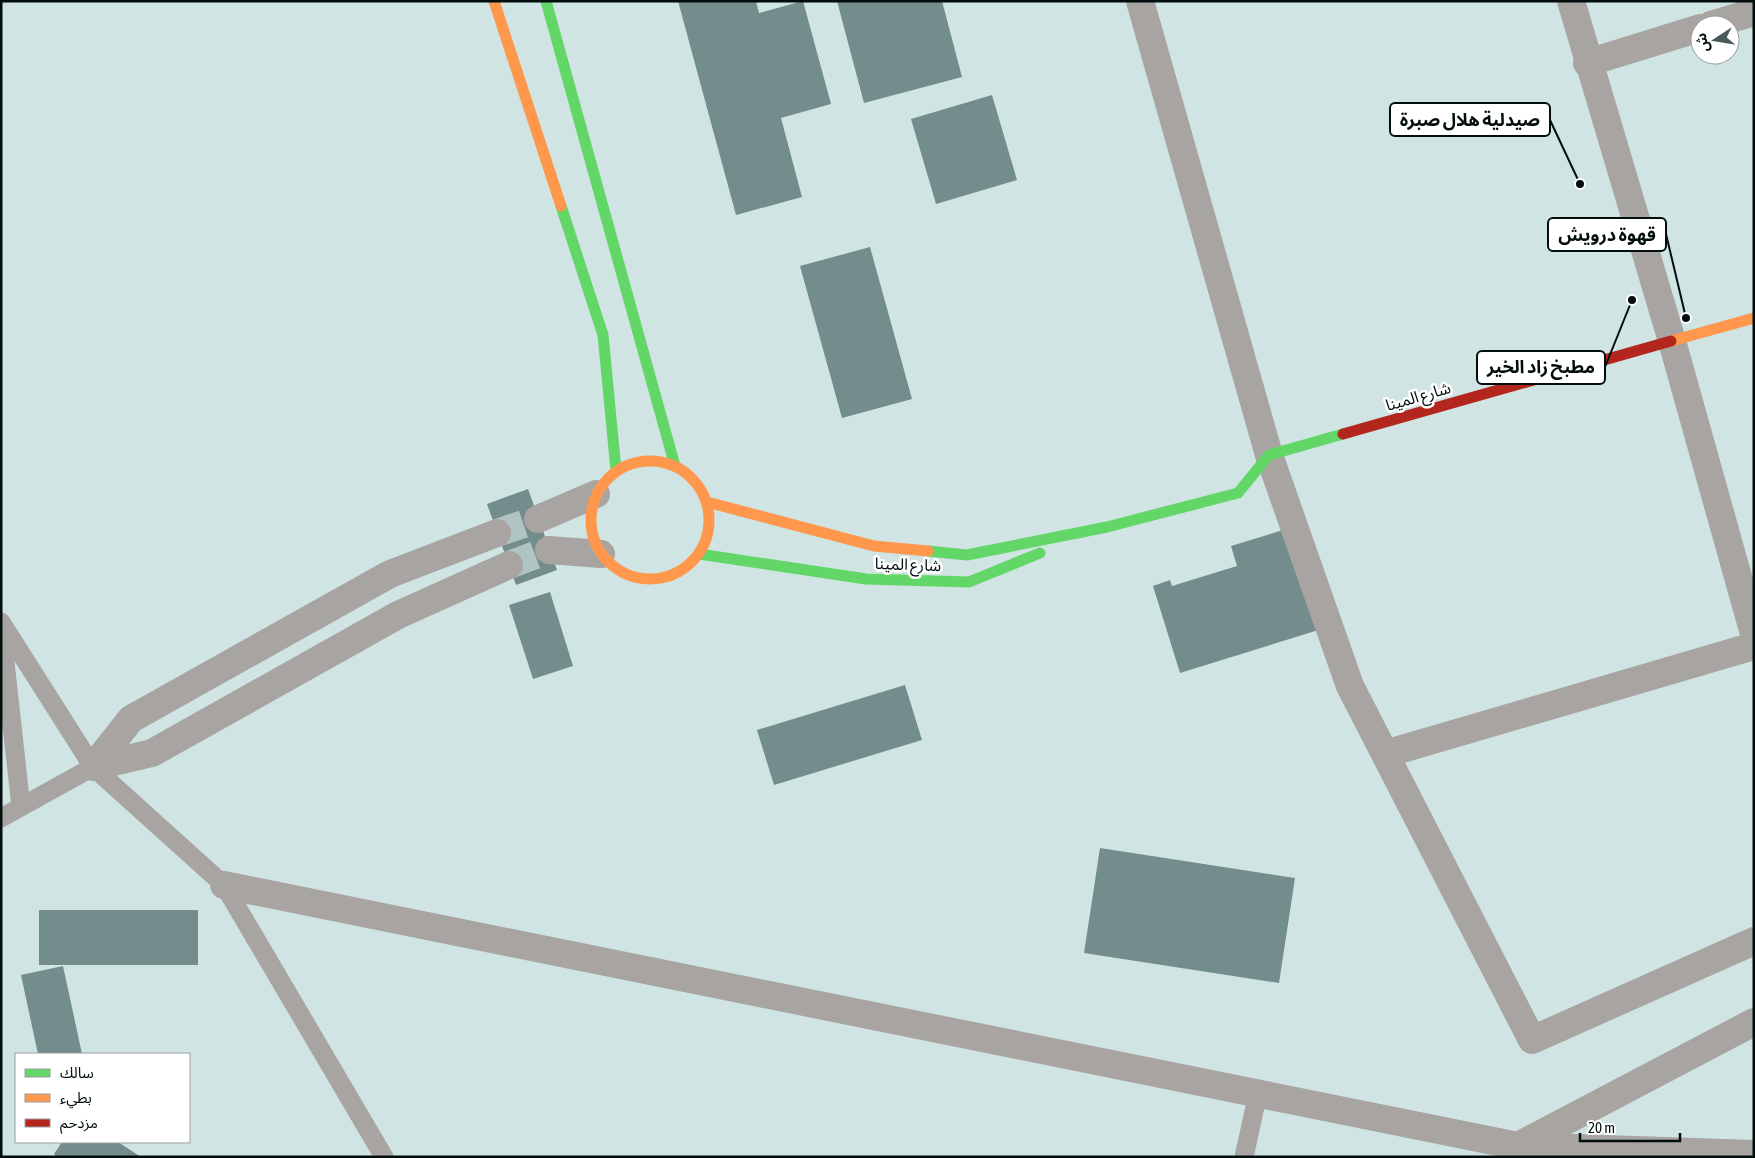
<svg xmlns="http://www.w3.org/2000/svg" width="1755" height="1158" font-family="'Asap Condensed','Noto Sans Arabic',sans-serif">
<rect width="100%" height="100%" fill="#cfe4e3"/>
<path fill="#738d8c" d="M678,1H756L759,13L803,1L831,104L781,118L802,197L736,215Z
M837,1H942L962,77L864,103Z
M992,95L1017,180L936,204L911,119Z
M870,247L912,399L842,418L800,266Z
M528,489L557,570L516,585L487,504Z
M1293,527L1325,628L1180,673L1153,586L1170,580L1172,586L1237,566L1231,546Z
M550,592L573,666L533,679L509,605Z
M905,685L922,740L774,785L757,730Z
M1100,848L1295,878L1279,983L1084,953Z
M39,910H198V965H39Z
M63,966L82,1054H38L21,975Z
M62,1142H118L141,1157H57L54,1154Z"/>
<g fill="none" stroke-linecap="round" stroke-linejoin="round">
<path stroke="#b0c4c3" stroke-width="28" stroke-dasharray="28 14" stroke-linecap="butt" d="M497,533L538,519
M509,565L549,550"/>
<path stroke="#a8a4a1" stroke-width="19" d="M1,622L93,767L224,885L384,1157
M1,626L21,807
M1,818L93,767
M1244,1157L1258,1093"/>
<path stroke="#a8a4a1" stroke-width="28" d="M1140,1L1269,455L1350,686L1532,1040L1754,941
M1571,1L1672,341L1754,634
M1711,25L1754,12
M1587,63L1700,28
M538,519L596,494
M549,550L601,554
M1385,754L1754,646
M93,767L131,719L390,574L497,533
M93,767L152,753L398,615L509,565
M224,885L1518,1146L1754,1022
M1520,1146L1754,1154"/>
<path stroke="#63d668" stroke-width="11" d="M546,1L675,466
M561,206L603,335L616,470
M928,551L967,555L1107,527L1238,493L1269,455L1343,434
M699,554L866,579L969,582L1040,553"/>
<path stroke="#ff974d" stroke-width="11" d="M494,1L561,206
M1671,341L1754,318
M591 520a59 59 0 1 1 118 0a59 59 0 1 1-118 0Z
M707,502L874,546L928,551"/>
<path stroke="#b3261e" stroke-width="11" d="M1343,434L1671,341"/>
</g>
<g text-anchor="middle" dominant-baseline="central" stroke-width="5" stroke-linejoin="round" paint-order="stroke">
<g font-size="16" fill="#020e0e" stroke="#fff">
<text transform="translate(1418 396) rotate(-16)">شارع المينا</text>
<text transform="translate(908 564) rotate(2)">شارع المينا</text>
</g>
</g>
<path fill="none" stroke="#020e0e" stroke-width="2" d="M1580 184L1550 120M1686 318L1666 234M1632 300L1605 367"/>
<g fill="#020e0e" stroke="#fff" stroke-width="2">
<circle cx="1580" cy="184" r="5"/>
<circle cx="1686" cy="318" r="5"/>
<circle cx="1632" cy="300" r="5"/>
</g>
<g fill="#fff" stroke="#020e0e" stroke-width="2">
<rect x="1390" y="103" width="160" height="33" rx="5"/>
<rect x="1548" y="218" width="118" height="33" rx="5"/>
<rect x="1477" y="351" width="128" height="33" rx="5"/>
</g>
<g font-size="18" text-anchor="middle" font-weight="bold" fill="#020e0e">
<text x="1470" y="126">صيدلية هلال صبرة</text>
<text x="1607" y="241">قهوة درويش</text>
<text x="1541" y="373">مطبخ زاد الخير</text>
</g>
<rect width="1755" height="1158" fill="none" stroke="#020e0e" stroke-width="5"/>
<rect x="15" y="1053" width="175" height="90" fill="#ffffff" stroke="#9a9f9f"/>
<rect x="25" y="1069" width="25" height="8" fill="#63d668" stroke="#9a9f9f"/>
<text x="60" y="1078" font-size="15" fill="#020e0e">سالك</text>
<rect x="25" y="1094" width="25" height="8" fill="#ff974d" stroke="#9a9f9f"/>
<text x="60" y="1103" font-size="15" fill="#020e0e">بطيء</text>
<rect x="25" y="1119" width="25" height="8" fill="#b3261e" stroke="#9a9f9f"/>
<text x="60" y="1128" font-size="15" fill="#020e0e">مزدحم</text>
<g transform="translate(1715 40) rotate(258)"><circle r="24" fill="#ffffff" stroke="#9a9f9f"/>
<path d="M0-4L9 19L0 12L-9 19Z" fill="#4a5959"/>
<text y="-8" font-size="14" font-weight="bold" text-anchor="middle" fill="#020e0e">ش</text>
</g>
<path d="M1580 1133v8h100v-8" fill="none" stroke="#020e0e" stroke-width="2.5"/>
<text x="1588" y="1133" font-size="15" fill="#020e0e" stroke="#ffffff" stroke-width="4" paint-order="stroke">20 m</text>
</svg>
